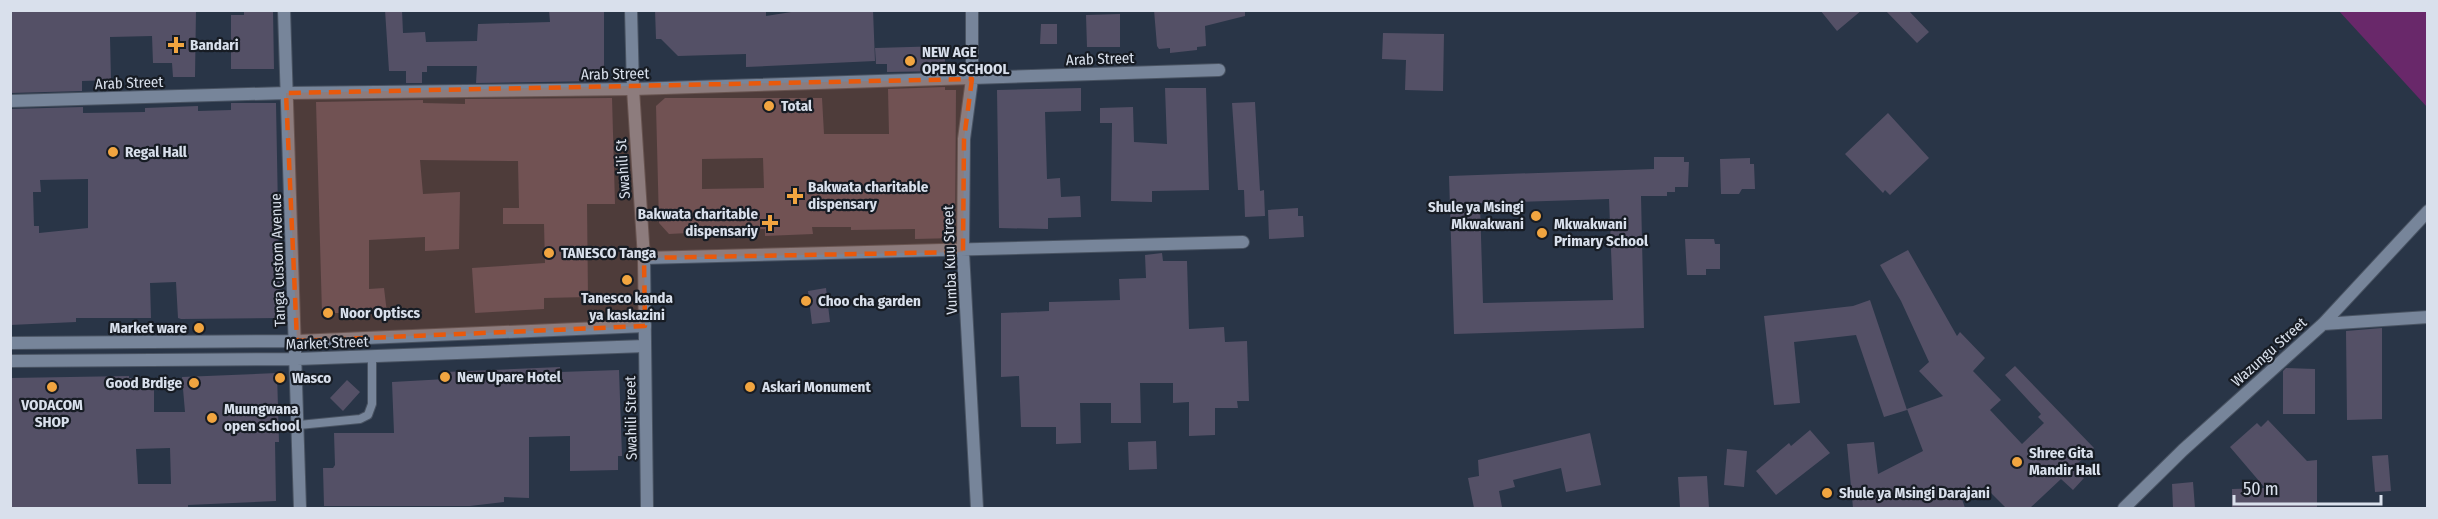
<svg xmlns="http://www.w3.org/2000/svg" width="2438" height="519" font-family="'Fira Sans Condensed',sans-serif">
<rect width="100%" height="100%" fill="#293547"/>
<path fill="#69286a" d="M2339,11H2427V107Z"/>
<path fill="#545066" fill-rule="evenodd" d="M10,10H196L195,77H173L172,63H153L152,36L110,37L111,80L82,81V91L10,93Z
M244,10H273L274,69H231V15H244Z
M385,10H402L403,33L425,32L426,42L477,41L478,24L550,22L549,10H604V81L476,83L477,66H427V72H422V83H406V71H389Z
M655,10H766V16L804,10H873L875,61L746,67V54L678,56L661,39H656Z
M1154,10H1245V16L1205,26L1206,46L1197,47V50L1170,53V48L1159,49L1157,46Z
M1820,10H1862L1837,31Z
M1885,10H1908L1929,32L1917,43Z
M1120,14V47H1087L1086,15Z
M1041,24H1057V44H1040Z
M1383,33L1444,34L1443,91L1405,90L1406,60L1382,59Z
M945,46V71L887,72V64H876L875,48Z
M945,87V90H956L955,238L915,239V229L851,230V227H812L813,234L765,236V229L669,234L659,223L656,106L665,98H822L824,134H889L888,89ZM763,158L764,188L702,189V159Z
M1081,88V111L1045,112L1047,179L1060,178L1061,197L1080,196L1081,217L1048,218V229L999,228L997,90Z
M1165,88H1206L1209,190L1152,191V202L1111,201L1112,123H1100V108L1133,107L1134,142L1167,144Z
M612,98L615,204H587L588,297L544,298V309L475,313L472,268L545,263L544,224H503V208H519L518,161L420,160L423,194L460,192L459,249L425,251V237L369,240V289L384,288L387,313H322L316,102L423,100V103L465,104V99Z
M1255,102L1260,191L1264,190L1265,216L1245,217L1244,190H1238L1232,103Z
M231,103H276L280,318L181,319L178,318L176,282L150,283L151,318H76V322L10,325V109L83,107V113L145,112V108L198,106V111L231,110ZM88,179V228L39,233V226H34L33,192H41L40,180Z
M1888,113L1929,158L1890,195L1885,190L1883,193L1845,154Z
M1654,157H1684V162H1689L1688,187H1675V192H1667V196H1641L1644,328L1454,334L1449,176L1654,169ZM1609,199L1613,300L1483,303L1480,203Z
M1750,158V164H1754L1755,189H1742L1739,194H1721L1720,159Z
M1298,208V216H1303L1304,237L1269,239L1268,210Z
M1685,239H1714L1715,244H1720V269H1706V275H1687Z
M1908,250L1957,336L1960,332L1985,358L1973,371L2001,400L1990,410L2022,444L2044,423L2038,417L2041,414L2005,375L2015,366L2094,448L2073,468L2084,478L2073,490L2061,479L2030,508H2006L1985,487L1962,499L1965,508H1853L1847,444L1874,442L1878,474L1923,451L1907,409L1943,396L1919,371L1929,362L1901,301L1880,265Z
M1162,253L1163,261H1187L1189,329L1224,327L1225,342L1247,341L1249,401H1237L1238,408H1215V435L1189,436V402L1173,403V383H1140L1141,423H1111V403H1080L1081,443L1056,444V427H1021L1019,376L1001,377V313L1049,311V302L1120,300L1119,279L1146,278L1145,255Z
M826,288L830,322L812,324L808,291Z
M1870,300L1907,410L1884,417L1856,335L1794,342L1800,403L1774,405L1764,316L1853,306Z
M2382,328V419L2347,420L2346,331Z
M560,367V372L619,370L622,456H618V470L570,471V436L529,437V498L504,497V502L470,506H324L323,468H333L335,465L334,433H394L392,382L446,379V372Z
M2286,368L2315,369V414H2283V371Z
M277,373L279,442H275L276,501L188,505V508H10V378L129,376V378H136L137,389L154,388V412H185L182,377ZM170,448L171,484H138L136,449Z
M347,380L360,392L343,411L330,398Z
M2268,420L2307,461L2317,460V508H2232V489L2265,488L2230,447L2257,423L2261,427Z
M1810,430L1830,453L1776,495L1756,471L1789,443L1791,446Z
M1590,433L1601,485L1566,492L1561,468L1513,480L1515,487L1499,491L1502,507L1474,508L1468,478L1479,476L1478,460Z
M1156,441L1157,469L1129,470L1128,442Z
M1727,449L1747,451L1744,487L1724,485Z
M2388,455L2391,491L2375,492L2372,456Z
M1707,476L1709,508H1680L1678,477Z
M2193,482L2195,508H2173L2172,484Z"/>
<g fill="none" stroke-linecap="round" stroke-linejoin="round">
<g stroke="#495362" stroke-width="10">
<path id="service" d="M299,425L360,419L368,415L372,404V356"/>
</g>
<g stroke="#495362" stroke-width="14">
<path id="minor" d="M284,10L300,508
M972,10V79L964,139L963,252L977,508
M10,101L286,93L633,89L1219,70
M644,258L1243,242
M2323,324L2428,317
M10,343L297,341L645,326
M10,361L297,359L645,346
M2124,508L2183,450L2323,324L2428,211"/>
</g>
<g stroke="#495362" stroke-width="14">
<path id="tertiary" d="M631,10L633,89L644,258L647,508"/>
</g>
<use href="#service" stroke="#77859a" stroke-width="8"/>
<use href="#minor" stroke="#77859a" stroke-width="12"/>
<use href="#tertiary" stroke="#77859a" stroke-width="12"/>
</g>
<path fill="#e8590c" fill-opacity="0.2" stroke="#e8590c" stroke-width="4.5" stroke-dasharray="12 8" stroke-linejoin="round" d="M972,79L964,139L963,252L644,258L645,326L297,341L286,93Z"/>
<g fill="#f1a540" stroke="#171c24" stroke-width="2">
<path d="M173 36h6v6h6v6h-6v6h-6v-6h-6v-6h6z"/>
<circle cx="910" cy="61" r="6"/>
<circle cx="769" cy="106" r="6"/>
<circle cx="113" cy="152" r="6"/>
<path d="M792 187h6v6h6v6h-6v6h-6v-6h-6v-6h6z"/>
<circle cx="1536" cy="216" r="6"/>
<path d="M767 214h6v6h6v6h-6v6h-6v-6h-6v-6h6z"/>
<circle cx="1542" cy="233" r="6"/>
<circle cx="549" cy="253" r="6"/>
<circle cx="627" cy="280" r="6"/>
<circle cx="806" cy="301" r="6"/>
<circle cx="328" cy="313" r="6"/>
<circle cx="199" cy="328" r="6"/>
<circle cx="445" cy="377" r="6"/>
<circle cx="280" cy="378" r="6"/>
<circle cx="194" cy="383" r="6"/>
<circle cx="52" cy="387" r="6"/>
<circle cx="750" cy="387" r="6"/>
<circle cx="212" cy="418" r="6"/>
<circle cx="2017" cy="462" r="6"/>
<circle cx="1827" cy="493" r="6"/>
</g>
<g text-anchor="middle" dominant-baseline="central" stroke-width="4.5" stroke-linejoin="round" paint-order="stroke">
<g font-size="15" font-weight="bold" fill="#d9e0ec" stroke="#171c24" text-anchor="start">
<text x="190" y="45">Bandari</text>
<text x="922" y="52">NEW AGE<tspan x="922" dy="17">OPEN SCHOOL</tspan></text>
<text x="781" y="106">Total</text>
<text x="125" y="152">Regal Hall</text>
<text x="808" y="187">Bakwata charitable<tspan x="808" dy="17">dispensary</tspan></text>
<text x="1524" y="207" text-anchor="end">Shule ya Msingi<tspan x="1524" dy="17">Mkwakwani</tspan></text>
<text x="758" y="214" text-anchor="end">Bakwata charitable<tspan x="758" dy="17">dispensariy</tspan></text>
<text x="1554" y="224">Mkwakwani<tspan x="1554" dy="17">Primary School</tspan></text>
<text x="561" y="253">TANESCO Tanga</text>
<text x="627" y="298" text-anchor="middle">Tanesco kanda<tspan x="627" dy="17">ya kaskazini</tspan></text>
<text x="818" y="301">Choo cha garden</text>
<text x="340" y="313">Noor Optiscs</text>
<text x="187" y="328" text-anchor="end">Market ware</text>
<text x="457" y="377">New Upare Hotel</text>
<text x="292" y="378">Wasco</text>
<text x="182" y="383" text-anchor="end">Good Brdige</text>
<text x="762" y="387">Askari Monument</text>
<text x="52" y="405" text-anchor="middle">VODACOM<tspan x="52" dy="17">SHOP</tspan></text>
<text x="224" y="409">Muungwana<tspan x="224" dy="17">open school</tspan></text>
<text x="2029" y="453">Shree Gita<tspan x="2029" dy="17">Mandir Hall</tspan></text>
<text x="1839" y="493">Shule ya Msingi Darajani</text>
</g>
<g font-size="15" fill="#d9e0ec" stroke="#171c24">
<text transform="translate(1100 59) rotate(-2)">Arab Street</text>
<text transform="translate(615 74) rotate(-1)">Arab Street</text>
<text transform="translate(129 83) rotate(-2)">Arab Street</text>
<text transform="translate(623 169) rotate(-94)">Swahili St</text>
<text transform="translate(278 260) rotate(-92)">Tanga Custom Avenue</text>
<text transform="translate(950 260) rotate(-92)">Vumba Kuu Street</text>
<text transform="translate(327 343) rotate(-2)">Market Street</text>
<text transform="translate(2269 352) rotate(-42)">Wazungu Street</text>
<text transform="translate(631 418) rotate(-91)">Swahili Street</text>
</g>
</g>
<rect width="2438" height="519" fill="none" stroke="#d9e0ec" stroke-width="24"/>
<path d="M2234 495v9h147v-9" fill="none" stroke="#d9e0ec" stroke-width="3"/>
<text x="2243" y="495" font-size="18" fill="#d9e0ec" stroke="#171c24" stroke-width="4.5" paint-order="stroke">50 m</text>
</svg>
